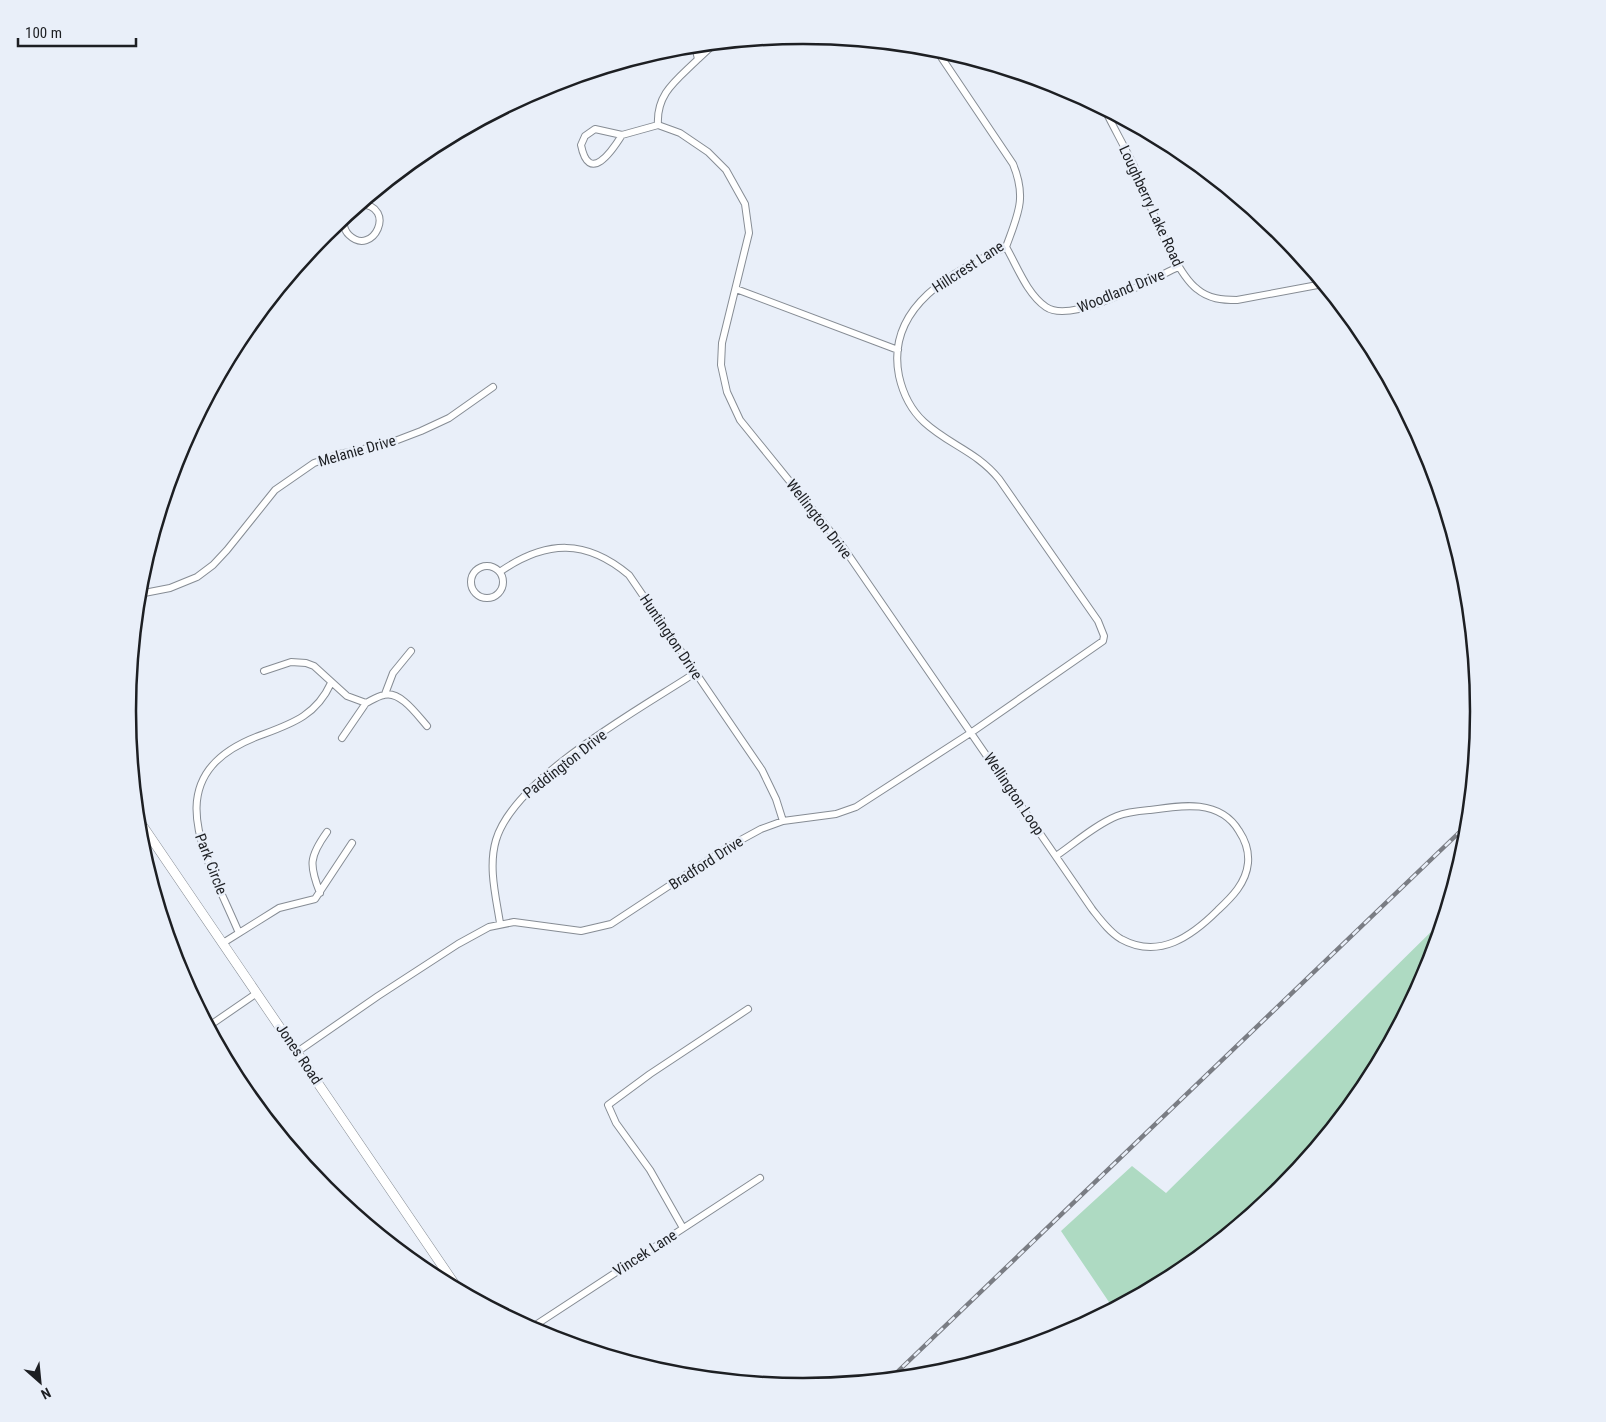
<svg xmlns="http://www.w3.org/2000/svg" width="1606" height="1422" font-family="'Roboto Condensed',sans-serif">
<rect width="100%" height="100%" fill="#e9eff9"/>
<path fill="#aedac2" d="M1442,921L1427,970L1365,1087L1281,1189L1178,1273L1113,1308L1061,1231L1132,1166L1166,1193Z"/>
<g fill="none" stroke-linecap="round" stroke-linejoin="round">
<g stroke="#868c94" stroke-width="8">
<path id="street" d="M695,46L698,59L714,44
M1105,110C1114,128 1124,146 1133,164C1147,195 1172,270 1197,289C1209,299 1222,300 1237,300L1323,284
M658,125L680,133L708,152L726,170L745,204L749,233L722,343L721,365L727,392L740,420L843,547L1092,909C1100,919 1109,932 1121,939C1159,960 1192,936 1218,910C1232,897 1246,883 1248,863C1249,852 1245,840 1239,831C1220,799 1182,805 1150,810C1139,811 1127,812 1117,816C1095,825 1075,843 1056,856
M658,125C656,93 677,80 698,59
M595,129L622,135C612,151 589,185 581,145L585,136Z
M622,135L658,125
M345,217C343,223 344,230 349,235C373,258 398,206 360,204
M1006,247C1017,266 1027,294 1046,307C1072,325 1152,279 1178,267
M736,289L898,350
M471 582a16 16 0 1 1 32 0a16 16 0 1 1-32 0Z
M501,571C547,540 586,539 629,575L762,770L776,799L783,821
M139,594L170,588L197,577L213,565L227,550L275,490L314,463L340,454L387,444L421,431L449,418L493,387
M264,671L291,662L306,663L314,666L347,696L366,703
M385,694L393,673L411,651
M366,703C372,700 378,696 384,695C400,690 418,716 427,726
M342,738L366,703
M320,893C309,865 309,857 327,832
M500,923C496,897 488,867 496,840C515,777 640,709 695,673
M239,933C207,857 151,773 264,734C294,723 317,714 331,683
M223,943L279,908L315,899L352,843
M209,1026L257,993
M297,1052L378,996L458,944L489,927L514,922L581,931L611,924L728,847L761,829L783,821L836,814L856,807L972,732L1103,641L1104,636L1098,621L999,479C976,451 949,445 924,422C910,409 903,394 899,376C885,306 954,271 1006,247C1018,214 1027,198 1013,164L935,48
M683,1228L650,1170L616,1123L608,1105L650,1074L748,1009
M531,1328L760,1178"/>
</g>
<g stroke="#868c94" stroke-width="10">
<path id="secondary" d="M138,819L458,1289"/>
</g>
<use href="#street" stroke="#fff" stroke-width="6"/>
<use href="#secondary" stroke="#fff" stroke-width="9"/>
<g stroke="#7a7d84" stroke-width="4.5">
<path id="rail" d="M891,1378L1468,824"/>
</g>
<use href="#rail" stroke="#e9eff9" stroke-width="2.5" stroke-dasharray="8" stroke-linecap="butt"/>
</g>
<g text-anchor="middle" dominant-baseline="central" stroke-width="5" stroke-linejoin="round" paint-order="stroke">
<g font-size="15" fill="#1d1f23" stroke="#e9eff9">
<text transform="translate(1151 206) rotate(65)">Loughberry Lake Road</text>
<text transform="translate(968 267) rotate(-33)">Hillcrest Lane</text>
<text transform="translate(1121 291) rotate(-22)">Woodland Drive</text>
<text transform="translate(357 451) rotate(-16)">Melanie Drive</text>
<text transform="translate(819 519) rotate(52)">Wellington Drive</text>
<text transform="translate(671 637) rotate(56)">Huntington Drive</text>
<text transform="translate(565 764) rotate(-38)">Paddington Drive</text>
<text transform="translate(1014 794) rotate(56)">Wellington Loop</text>
<text transform="translate(706 863) rotate(-33)">Bradford Drive</text>
<text transform="translate(211 864) rotate(69)">Park Circle</text>
<text transform="translate(299 1054) rotate(56)">Jones Road</text>
<text transform="translate(645 1253) rotate(-33)">Vincek Lane</text>
</g>
</g>
<path d="M0 0H1606V1422H0ZM136 711a667 667 0 1 1 1334 0a667 667 0 1 1-1334 0Z" fill="#e9eff9" fill-rule="evenodd"/>
<path fill="none" stroke="#1d1f23" stroke-width="2.5" d="M136 711a667 667 0 1 1 1334 0a667 667 0 1 1-1334 0Z"/>
<g transform="translate(40 1382) rotate(153)" stroke="#e9eff9" stroke-width="4" paint-order="stroke">
<path d="M0-4L9 19L0 12L-9 19Z" fill="#1d1f23"/>
<text y="-8" font-size="14" font-weight="bold" text-anchor="middle" fill="#1d1f23">N</text>
</g>
<path d="M18 38v8h118v-8" fill="none" stroke="#1d1f23" stroke-width="2.5"/>
<text x="25" y="38" font-size="15" fill="#1d1f23" stroke="#e9eff9" stroke-width="4" paint-order="stroke">100 m</text>
</svg>
